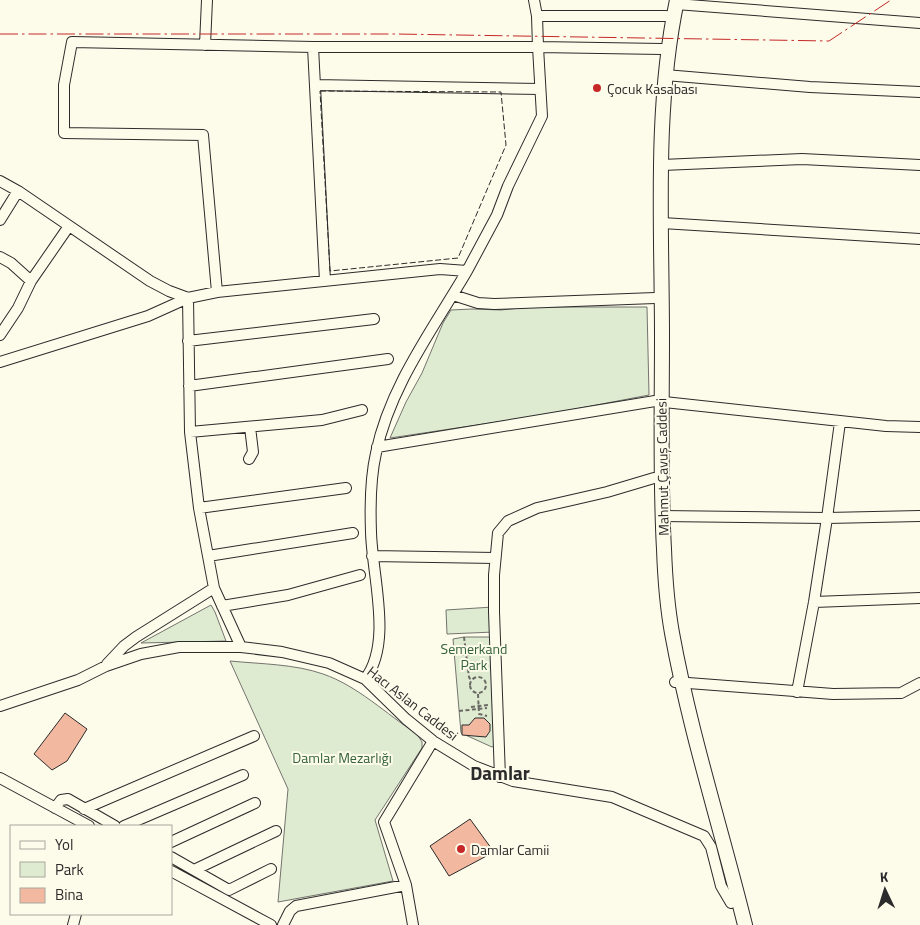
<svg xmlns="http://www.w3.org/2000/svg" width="920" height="925" font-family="'Titillium Web',sans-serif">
<rect width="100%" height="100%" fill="#fdfbea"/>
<path fill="#deebd1" stroke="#74746e" d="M529,307H647L649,395L544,415L390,438L406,402L422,373L443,323L451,310L472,309L501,310Z
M211,605L215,612L226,641L141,643Z
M493,607L494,632L447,634L446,610Z
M464,637H494L497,744L492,747L461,733L453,639Z
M230,661C260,664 295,664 323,674C358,686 386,714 417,734L422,742V748L375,820L393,881L278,902L288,789Z"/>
<path fill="#f2b8a0" stroke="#2b2b2b" d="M65,713L87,729L67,761L52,770L34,754Z
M475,718H484L490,724V731L486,737L462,735V725H469Z
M470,819L494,852L449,876L430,846Z"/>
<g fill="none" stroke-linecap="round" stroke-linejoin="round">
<g stroke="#2b2b2b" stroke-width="12">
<path id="street" d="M676,4L920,23
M537,16H666
M205,45L207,0
M313,47L325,281
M665,75L810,87L920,92
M315,85L540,89
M662,165L802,159L920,165
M0,181L18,191L0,220
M18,191L150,281L169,291L188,298
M662,223L920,239
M0,257L11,263L31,281L18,308L0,335
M31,281L69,226
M217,292L203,135L64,133V85L72,42L313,47H538L537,16L534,0
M453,295L478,303L494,304L655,298
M188,341L374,319
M0,362L148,316L188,298
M189,386L388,359
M840,422L827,518L920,516
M190,432L322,420L362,410
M377,447L655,401L886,426L920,427
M249,459L253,452L250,427
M199,508L346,488
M662,516L827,518L814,602L797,692
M208,556L353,533
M372,556L495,558
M814,602L920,598
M222,606L288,595L360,575
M241,647L214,588L199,508L190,432L188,298L217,292L440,269L467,271L497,215L508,186L542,116L538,47L662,49
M107,664L124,646L136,637L214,588
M365,679C393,643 372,576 371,532C370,505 370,479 376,453C390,386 433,329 467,271
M675,682L833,694L901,693L920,683
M0,706L78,680L106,666L141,654L179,647H241L282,652L329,663L365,679L406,719L433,741L474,766L513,781L612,797L704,836L711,847L721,886L731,903
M500,777L494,612V575L498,533L508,521L537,508L607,492L654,478
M0,778L89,826
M55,808L61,800L68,799L115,826
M84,809L254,736
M124,826L243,775
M171,842L255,803
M171,857L229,890L271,869
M194,870L276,831
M171,871L271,925
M73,925L76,914
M283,925L290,911L296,906L406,885
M413,925L406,885L384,822L433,741"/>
</g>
<g stroke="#2b2b2b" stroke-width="16">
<path id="secondary" d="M677,0C654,109 662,227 662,337C662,408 660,479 664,549C665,577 667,605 672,633C690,732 721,828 745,925"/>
</g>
<path stroke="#6a6964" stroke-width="2" stroke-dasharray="4 2.5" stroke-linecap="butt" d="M464,637L469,677L471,681
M454,655L485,654
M468,663L480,662
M470 685a8 8 0 1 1 16 0a8 8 0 1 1-16 0Z
M478,694L479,714L487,716
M471,707L488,705
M459,711L487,708"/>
<use href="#street" stroke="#fdfbea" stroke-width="10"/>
<use href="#secondary" stroke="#fdfbea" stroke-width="14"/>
<path stroke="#2b2b2b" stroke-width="1" stroke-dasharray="6 2.5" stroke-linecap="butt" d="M320,91L501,92L506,145L458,258L330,271Z"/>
<path stroke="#c62828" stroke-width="1" stroke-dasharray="18 4 2.5 4" stroke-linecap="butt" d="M0,34H395L829,41L891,0"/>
</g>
<g fill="#c62828" stroke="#fdfbea" stroke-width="2">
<circle cx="597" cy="88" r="5"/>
<circle cx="461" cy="849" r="5"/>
</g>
<g text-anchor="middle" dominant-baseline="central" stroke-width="4" stroke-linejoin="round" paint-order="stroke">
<g font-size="14" fill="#2b2b2b" stroke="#fdfbea" text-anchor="start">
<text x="607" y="88">Çocuk Kasabası</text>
<text x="471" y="849">Damlar Camii</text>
</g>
<g font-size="14" fill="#2b2b2b" stroke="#fdfbea">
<text transform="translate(662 467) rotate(-91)">Mahmut Çavuş Caddesi</text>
<text transform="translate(413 703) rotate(38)">Hacı Aslan Caddesi</text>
</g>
<g font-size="14" fill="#34623c" stroke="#fdfbea">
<text x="474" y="648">Semerkand<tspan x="474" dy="16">Park</tspan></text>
<text x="342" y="757">Damlar Mezarlığı</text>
</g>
<g font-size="19" font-weight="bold" fill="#2b2b2b" stroke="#fdfbea">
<text x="500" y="772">Damlar</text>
</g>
</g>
<rect x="10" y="825" width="162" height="90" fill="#fdfbea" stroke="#a9a89e"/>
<rect x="20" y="841" width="25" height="8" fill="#fdfbea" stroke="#a9a89e"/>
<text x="55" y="850" font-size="15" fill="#2b2b2b">Yol</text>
<rect x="20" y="862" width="25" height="15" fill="#deebd1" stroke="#a9a89e"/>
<text x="55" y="875" font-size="15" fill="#2b2b2b">Park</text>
<rect x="20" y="888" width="25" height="15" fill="#f2b8a0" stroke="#a9a89e"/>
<text x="55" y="900" font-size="15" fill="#2b2b2b">Bina</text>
<g transform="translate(885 890) rotate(356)" stroke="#fdfbea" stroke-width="4" paint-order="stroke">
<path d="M0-4L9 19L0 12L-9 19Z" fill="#2b2b2b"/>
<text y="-8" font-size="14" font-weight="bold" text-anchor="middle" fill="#2b2b2b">K</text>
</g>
</svg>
